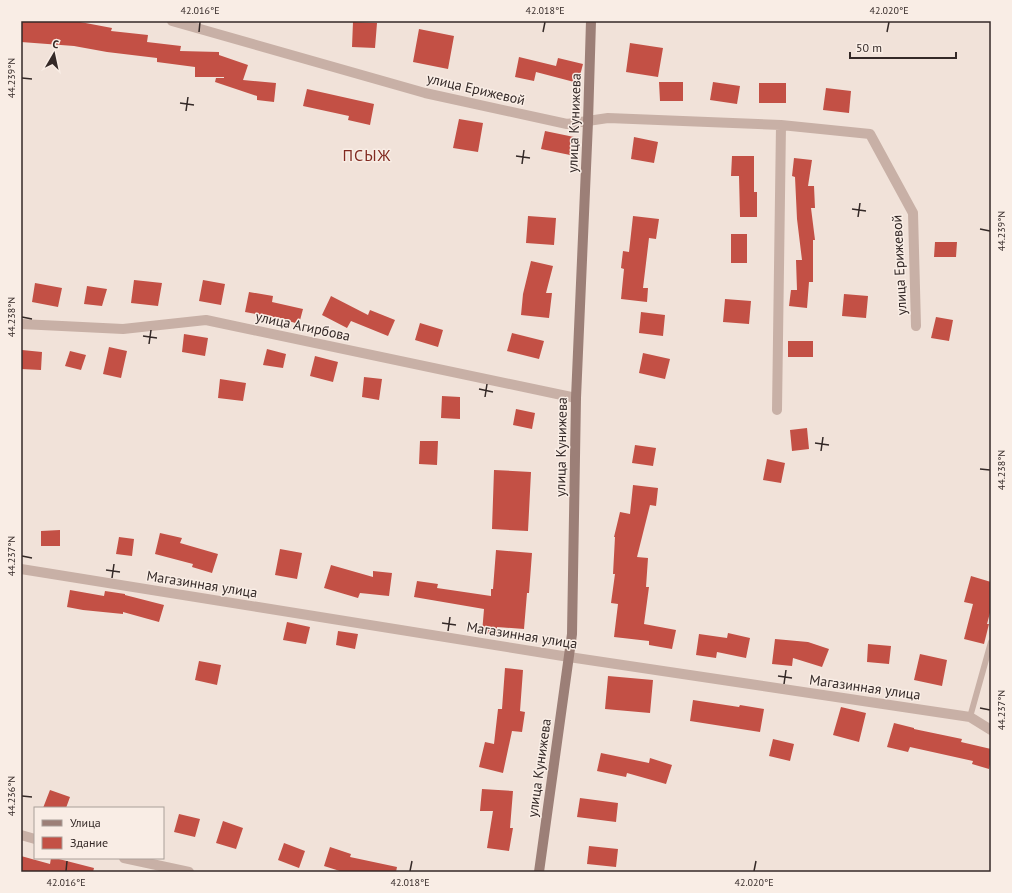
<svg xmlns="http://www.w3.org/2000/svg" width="1012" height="893" font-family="'PT Sans',sans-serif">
<rect width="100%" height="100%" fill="#f1e2d9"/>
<path fill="#c35045" d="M21,21H75L112,28L111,31L148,35L147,42L181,46L180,51L219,52V55L248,65L243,80L276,83L274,102L257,100V96L215,82L216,78H224V77H195V67L157,62V58L107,52L74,46L21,42Z
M353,22L377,23L375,48L352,47Z
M419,29L454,36L448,69L413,62Z
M630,43L663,48L658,77L626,72Z
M519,57L556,66L558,58L583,64L578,83L536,72L534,81L515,77Z
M659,82H683V101H660Z
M713,82L740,86L737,104L710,100Z
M759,83H786V103H759Z
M826,88L851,91L849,113L823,110Z
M307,89L374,104L370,125L348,120L349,116L303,106Z
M459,119L483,123L478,152L453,148Z
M545,131L574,137L570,155L541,149Z
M634,137L658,142L654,163L631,159Z
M732,156H754V192H757V217H740L739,176H731Z
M794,158L812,160L808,186H814L815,208H811L815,240H813V282H809L807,308L789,306L791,290H797L796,260H802L797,219L795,177L792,176Z
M528,216L556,218L554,245L526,243Z
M633,216L659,219L656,239L649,238L643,288H648L647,302L621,299L624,269L621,268L623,251L629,252Z
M731,234H747V263H731Z
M935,242H957L956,257H934Z
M531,261L553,266L546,293H552L549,318L521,315L523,294Z
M134,280L162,283L158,306L131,303Z
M203,280L225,284L221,305L199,301Z
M35,283L62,288L58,307L32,302Z
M87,286L107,289L102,306L84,304Z
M249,292L273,296L272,302L303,309L299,324L285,320V319L245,312Z
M844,294L868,296L866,318L842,316Z
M331,296L368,315L370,310L395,320L388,336L351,321L347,328L322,315Z
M725,299L751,301L749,324L723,322Z
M641,312L665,315L663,336L639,333Z
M936,317L953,320L949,341L931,338Z
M420,323L443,330L438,347L415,340Z
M512,333L544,341L539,359L507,351Z
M184,334L208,338L205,356L182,352Z
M788,341H813V357H788Z
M109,347L127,351L121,378L103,374Z
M267,349L286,354L283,368L263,365Z
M22,350L42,352L41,370L21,369Z
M70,351L86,355L81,370L65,366Z
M643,353L670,359L665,379L639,373Z
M315,356L338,362L333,382L310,376Z
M364,377L382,379L379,400L362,397Z
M220,379L246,383L243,401L218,398Z
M442,396L460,397V419L441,418Z
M516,409L535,413L532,429L513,425Z
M807,428L809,449L792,451L790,430Z
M420,441H438L437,465L419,464Z
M635,445L656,448L653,466L632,463Z
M767,459L785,463L781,483L763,480Z
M494,470L531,472L528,531L492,529Z
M633,485L658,488L656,506L650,505L637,557L648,558L646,587H649L644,624L676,630L672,649L649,645V641L614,637L618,604L611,603L615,574H613L615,537H614L620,512L630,514Z
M60,530V546H41V531Z
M160,533L182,538L180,543L218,554L212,573L192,567L193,564L155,554Z
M119,537L134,539L132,556L116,554Z
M280,549L302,553L297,579L275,575Z
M496,550L532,553L529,593H527L524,629L497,627V634L482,633L484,609L414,597L417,581L438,584L437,588L491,596V589H493Z
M331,565L373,577V571L392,573L389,596L360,593L358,598L324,588Z
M971,576L991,582V609L987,624H989L984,644L964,639L973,604L964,602Z
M70,590L104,596L105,591L125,594V595L164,605L159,622L123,612V614L83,610L67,607Z
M287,622L310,627L306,644L283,640Z
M338,631L358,634L355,649L336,645Z
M728,633L750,638L746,658L717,652L716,658L696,655L699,634L727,638Z
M775,639L808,642L829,649L822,667L793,658L792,666L772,664Z
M868,644L891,646L889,664L867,662Z
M920,654L947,660L942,686L914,680Z
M199,661L221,665L217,685L195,680Z
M505,668L523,670L520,711L525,712L522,732L512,731L503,773L479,767L485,742L494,744L498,709H502Z
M608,676L653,680L650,713L605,709Z
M693,700L739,707L740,705L764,709L760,732L690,721Z
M841,707L866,713L859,742L833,735Z
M894,723L914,728V729L962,739L961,742L991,749V760L989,769L972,764L973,761L910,747L908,752L887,747Z
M773,739L794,744L790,761L769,756Z
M601,753L649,763L650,758L672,765L666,784L627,773L626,777L597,771Z
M482,789L513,791L510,828H513L509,851L487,848L493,811H480Z
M50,790L70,797L66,808H43Z
M580,798L618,803L616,822L577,817Z
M179,814L200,819L195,837L174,832Z
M223,821L243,828L236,849L216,843Z
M284,843L305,851L299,868L278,860Z
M589,846L618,849L616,867L587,864Z
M330,847L351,854L350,857L397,867L396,872H343L324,866Z
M21,856L50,864L51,858H55L94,868L93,872H21Z"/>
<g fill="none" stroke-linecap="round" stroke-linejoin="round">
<path stroke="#c8b0a6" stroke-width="6" d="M970,717L991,642"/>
<path stroke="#c8b0a6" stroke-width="10" d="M172,21L425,93L567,124L608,118L781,125L870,134L913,213L916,326
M21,324L123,329L206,320L576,398
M777,410L781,125
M21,569L569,657L970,717L991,730
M21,835L35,839
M124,858L189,872"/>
<path stroke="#9c7f77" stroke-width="10" d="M539,872L572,634L576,398L588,122L591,21"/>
</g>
<path fill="none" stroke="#342927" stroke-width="1.5" d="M199,32L200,22M543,32L545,22M887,32L889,22M22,78L32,79M180,103L194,105M186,111L188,97M516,156L530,158M522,164L524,150M852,209L866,211M858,217L860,203M980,229L990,231M22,317L32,319M143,336L157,338M149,344L151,330M479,389L493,392M485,397L487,384M815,443L829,445M821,451L823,437M980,469L990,470M22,556L32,558M106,570L120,572M112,578L114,564M442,623L456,625M448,631L450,617M778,676L792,678M784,684L786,670M980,708L990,710M22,796L32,797M66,871L67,861M410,871L412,861M754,871L756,861"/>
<g text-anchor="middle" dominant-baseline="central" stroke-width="3" stroke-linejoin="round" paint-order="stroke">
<g font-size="14" fill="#342927" stroke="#f9ede5">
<text transform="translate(476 89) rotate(13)">улица Ерижевой</text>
<text transform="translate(574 123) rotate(-88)">улица Кунижева</text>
<text transform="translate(899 265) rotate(-93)">улица Ерижевой</text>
<text transform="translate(303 326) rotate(12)">улица Агирбова</text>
<text transform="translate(561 447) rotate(-89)">улица Кунижева</text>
<text transform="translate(202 584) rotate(9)">Магазинная улица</text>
<text transform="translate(522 635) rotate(9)">Магазинная улица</text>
<text transform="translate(865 687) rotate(8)">Магазинная улица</text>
<text transform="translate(539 768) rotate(-82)">улица Кунижева</text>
</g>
<g font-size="16" letter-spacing="1" fill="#812a21" stroke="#f9ede5">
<text x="367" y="155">ПСЫЖ</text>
</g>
</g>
<rect width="1012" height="893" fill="none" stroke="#f9ede5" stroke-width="44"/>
<rect x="34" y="807" width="130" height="52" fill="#f9ede5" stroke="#aa9f99"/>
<rect x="42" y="820" width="20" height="6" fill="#9c7f77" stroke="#aa9f99"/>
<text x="70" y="827" font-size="12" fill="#342927">Улица</text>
<rect x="42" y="837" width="20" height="12" fill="#c35045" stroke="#aa9f99"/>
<text x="70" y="847" font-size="12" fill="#342927">Здание</text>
<g transform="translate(54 54) rotate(9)" stroke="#f9ede5" stroke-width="3" paint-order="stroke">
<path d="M0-3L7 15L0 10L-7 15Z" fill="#342927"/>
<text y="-6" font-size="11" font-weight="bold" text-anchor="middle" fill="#342927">С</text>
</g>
<path d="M850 52v6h106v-6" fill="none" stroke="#342927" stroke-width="2"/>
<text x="856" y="52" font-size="12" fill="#342927" stroke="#f9ede5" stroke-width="3" paint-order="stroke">50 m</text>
<rect x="22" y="22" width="968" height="849" fill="none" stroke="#342927" stroke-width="1.5"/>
<g font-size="10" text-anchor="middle" fill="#342927">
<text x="200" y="14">42.016°E</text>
<text x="545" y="14">42.018°E</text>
<text x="889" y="14">42.020°E</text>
<text transform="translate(11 78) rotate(-90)" y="4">44.239°N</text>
<text transform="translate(1001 231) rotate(-90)" y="4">44.239°N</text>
<text transform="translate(11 317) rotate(-90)" y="4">44.238°N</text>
<text transform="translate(1001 470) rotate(-90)" y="4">44.238°N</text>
<text transform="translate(11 556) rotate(-90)" y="4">44.237°N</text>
<text transform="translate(1001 710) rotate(-90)" y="4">44.237°N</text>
<text transform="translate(11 796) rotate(-90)" y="4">44.236°N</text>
<text x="66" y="886">42.016°E</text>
<text x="410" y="886">42.018°E</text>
<text x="754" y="886">42.020°E</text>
</g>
</svg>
